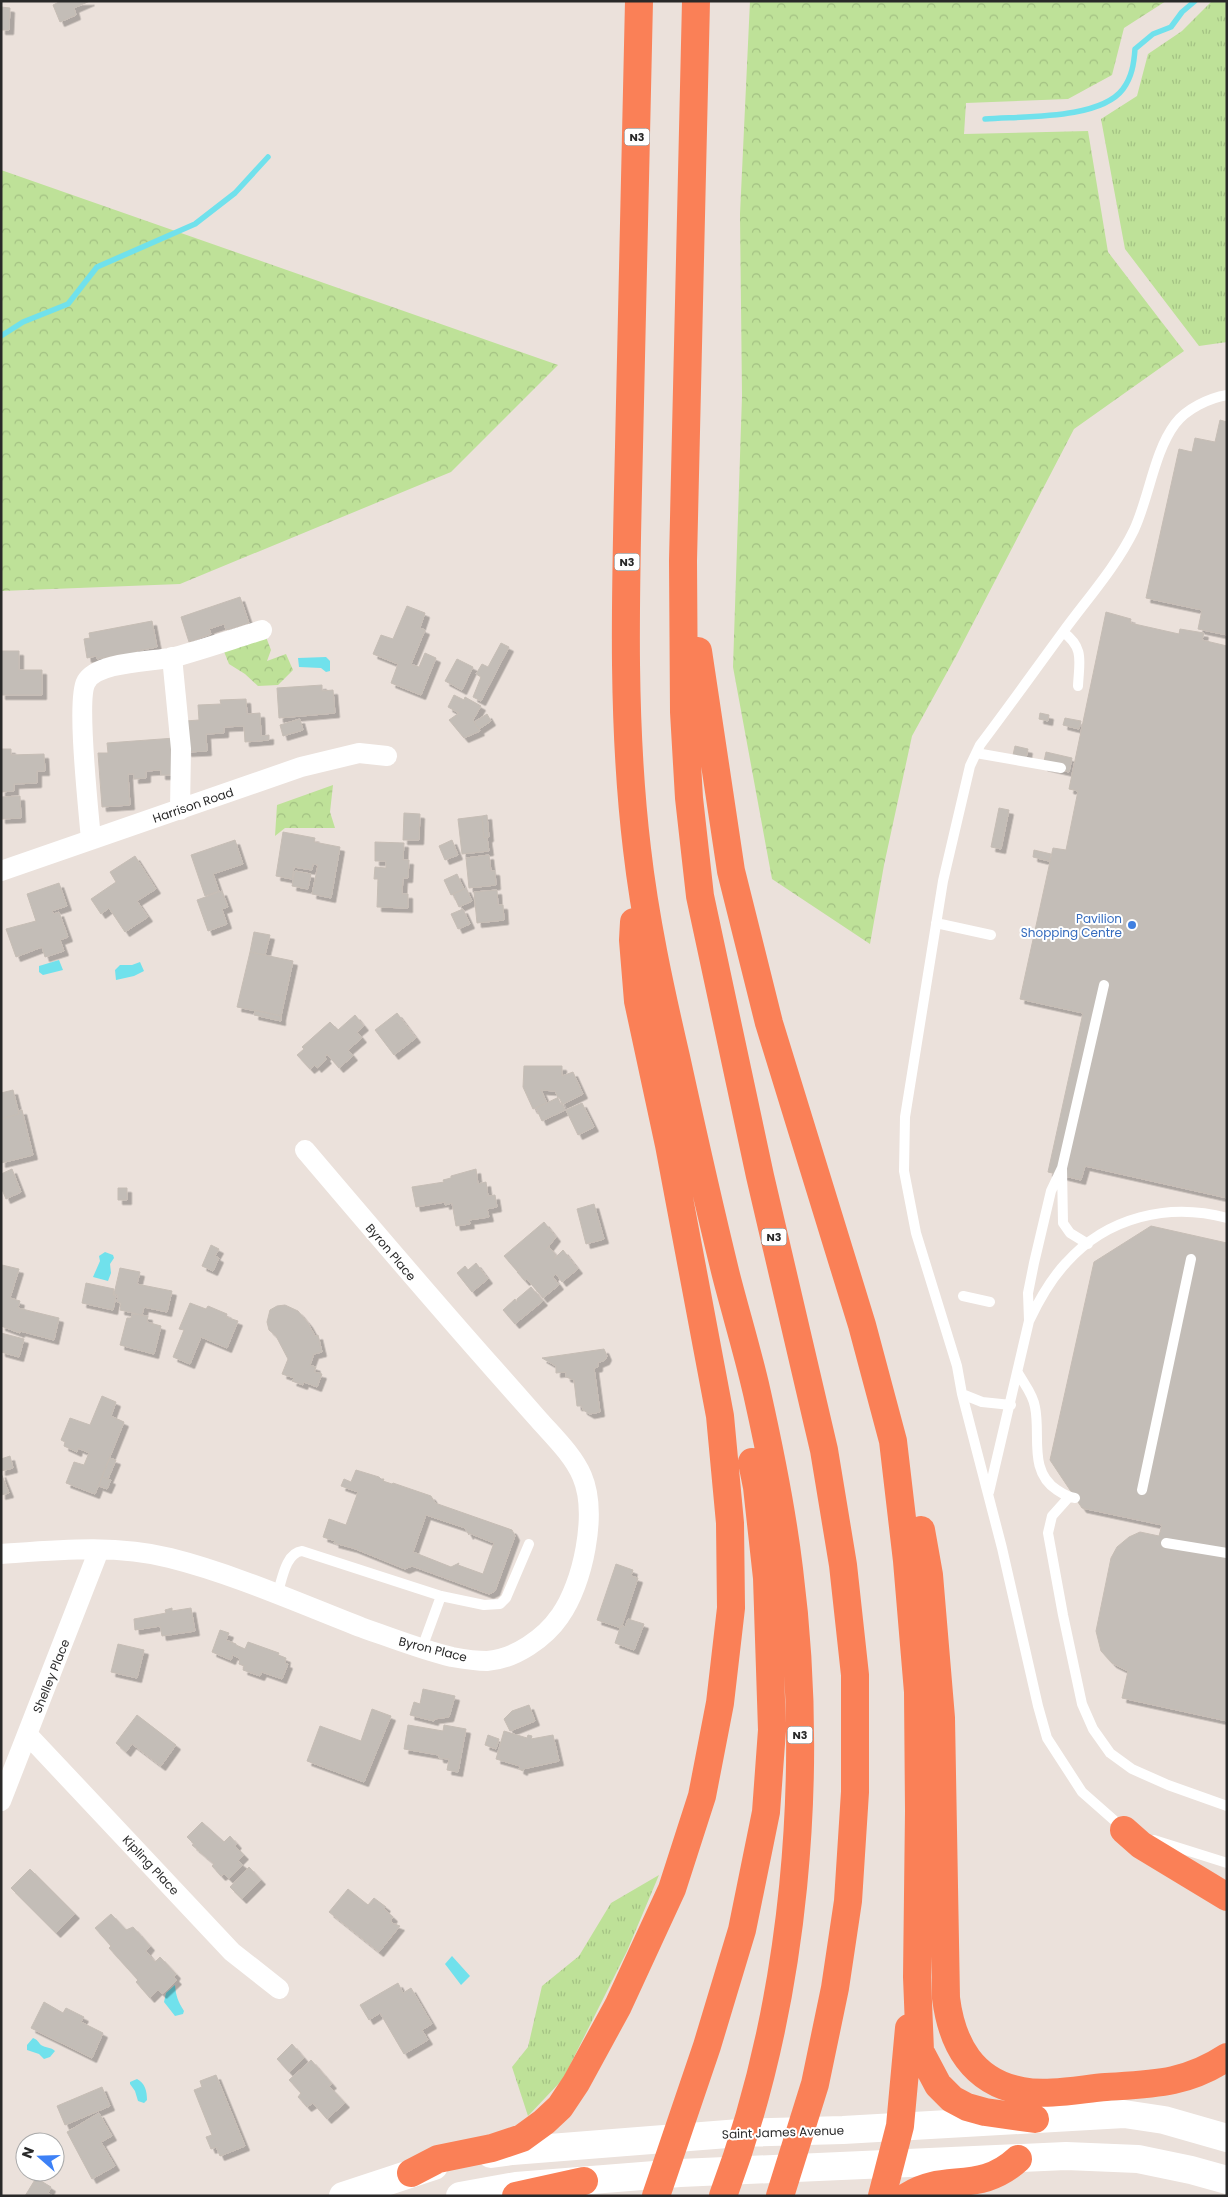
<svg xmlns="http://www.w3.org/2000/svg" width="1228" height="2197" font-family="Poppins,sans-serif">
<defs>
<pattern id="grass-tufts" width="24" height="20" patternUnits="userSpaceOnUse" patternTransform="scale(1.25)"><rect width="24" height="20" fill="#bee198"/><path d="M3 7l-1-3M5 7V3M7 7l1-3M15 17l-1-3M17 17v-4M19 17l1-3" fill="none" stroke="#a3c183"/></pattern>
<pattern id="forest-crowns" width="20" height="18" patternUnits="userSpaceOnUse" patternTransform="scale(1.25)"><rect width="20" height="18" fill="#bee198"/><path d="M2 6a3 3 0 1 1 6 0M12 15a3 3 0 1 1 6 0" fill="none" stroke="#a3c183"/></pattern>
<filter id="shadow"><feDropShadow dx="4.5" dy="4.5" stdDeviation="0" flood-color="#0004"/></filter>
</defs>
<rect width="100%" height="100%" fill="#ebe1db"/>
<path fill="url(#grass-tufts)" d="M1212,1H1227V342L1199,346L1125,249L1101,119L1137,96L1148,54L1182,31Z
M659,1875L627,1951L563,2079L528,2116L512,2067L528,2047L542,1986L579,1956L611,1903Z"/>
<path fill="url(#forest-crowns)" d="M750,1H1166L1124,28L1112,75L1068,99L966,103L964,134L1088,131L1108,252L1184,351L1074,429L956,656L912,736L884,865L870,944L772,879L733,667L742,396L740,214Z
M1,170L558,365L451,472L180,584L1,591Z
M266,637L271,650L267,661L286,654L293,670L278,685L258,686L245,674L229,664L223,649Z
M333,785L330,812L335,828H285L275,836L277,805Z"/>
<path fill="#70e1ec" d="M326,657L330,661V671L326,672L321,668L299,667L298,658Z
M59,960L63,970L43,975L39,972V966Z
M140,962L144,971L134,976L116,980L115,970L120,965H132Z
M105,1252L113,1255L114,1258L110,1264L111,1273L108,1281L93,1277L100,1261L99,1256Z
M452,1956L470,1976L461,1985L445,1964Z
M175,1985C176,1997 178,2001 184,2011L183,2014L175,2016L164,2002L166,1993Z
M33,2038C38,2040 38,2042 41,2045C46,2048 51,2047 55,2051L50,2057L44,2059L39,2054L27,2050V2045Z
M137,2079C145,2083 147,2091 147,2100L144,2103L138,2101L135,2091L130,2084V2082Z"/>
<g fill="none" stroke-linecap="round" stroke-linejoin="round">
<path stroke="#70e1ec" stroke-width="5.5" d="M985,119C1021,116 1100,120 1123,89C1132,77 1134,63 1135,49L1153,34L1171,27L1182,12L1195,1
M1,336L23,322L68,304L97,267L195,224L235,193L268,157"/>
</g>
<path fill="#c3bdb7" stroke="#c6bdb5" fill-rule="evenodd" filter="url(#shadow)" d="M61,1H90L74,8L76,15L60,22L53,5Z
M1,7L10,8L9,30H1Z
M1220,420L1227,422V635L1198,629L1202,610L1146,598L1179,449L1192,452L1195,438L1215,442Z
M240,597L249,623L226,630L224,624L209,629L211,634L189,642L181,617Z
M407,606L425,613L420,628L425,630L411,664L419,667L425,653L436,658L421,695L391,683L398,664L373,654L381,635L393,639Z
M1106,612L1131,619L1130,623L1179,634L1180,629L1204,633L1202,640L1227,646V1198L1085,1166L1081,1180L1048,1172L1083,1013L1020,999L1053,848L1066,850L1078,791L1069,789Z
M152,621L157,647L136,651V655H118L97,659L96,656L87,658L84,639L90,638L89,633Z
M501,643L509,647L481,701L473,697L481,677L476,674L482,664L488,667Z
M1,651H19V670H42V695H1Z
M457,659L473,667L462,690L445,681Z
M322,685V691L333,690L335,713L279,718L277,688Z
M454,695L464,700L465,697L481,706L473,720L480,731L464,738L449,720L459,713L448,707Z
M246,699L247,714L260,713L261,736L269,735V740L245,742L244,726L224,727V733L206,734L207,751L187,752L185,721L199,720L198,705L221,704L220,700Z
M1040,713L1049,715L1048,721L1039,719Z
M487,714L491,721L479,729L474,722Z
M1065,718L1081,721L1079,729L1063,725Z
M300,719L303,730L283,736L280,725Z
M175,738L172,775H161V770L146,771V778L134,779V774H128L130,805L102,807L98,753H108L107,743Z
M1015,746L1028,749L1026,758L1013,755Z
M1,749H11V755L44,754L45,771H37V783L14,784V791L1,792Z
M1046,752L1072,758L1069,772L1043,766Z
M20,796L21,818L1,819V797Z
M999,808L1009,810L1001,849L991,847Z
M404,813L420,814L419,840H403Z
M487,815L489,837L484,838L482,816Z
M482,816L484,838L487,837L489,851L462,854L458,819Z
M283,832L315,838L314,842L340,847L331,898L312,894L318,865L313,864L312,870L294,867L292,879L276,876Z
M235,840L243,864L213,874L219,891L205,896L191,855Z
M452,840L458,855L445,860L439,846Z
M375,842L404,843L403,860H409L408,878H403L402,894H408V908L377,907L378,879H374L375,867L386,868V861H375Z
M1034,850L1051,854L1049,861L1033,857Z
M489,855L491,871H495L496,885L469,888L466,858Z
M135,856L156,889L137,901L148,917L125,932L109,908L101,914L91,899L116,882L110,872Z
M295,871L311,874L308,889L292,886Z
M457,874L464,889L451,895L444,880Z
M59,883L67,906L52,911L54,914L59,912L68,937L60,940L64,951L45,957L42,947L16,957L6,929L36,921L27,894Z
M466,888L472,901L459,907L453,894Z
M497,890L498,905H503L504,920L477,923L474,892Z
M222,891L228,907L222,909L227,924L208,931L197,900Z
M463,909L470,924L458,929L451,914Z
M254,932L270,935L265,955L250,952Z
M250,952L293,961L281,1016L237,1007Z
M255,1010L281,1016V1021L254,1015Z
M397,1013L416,1038L394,1055L375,1030Z
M355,1015L364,1026L357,1032L362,1038L348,1050L353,1056L339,1068L327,1054L325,1057L327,1059L317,1068L315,1065L310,1069L297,1055L304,1049L302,1047L330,1022L338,1030Z
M524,1066H562V1076L573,1072L583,1094L561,1105L555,1091L541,1090L547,1103L533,1109L523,1087Z
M13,1090L19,1114L1,1119V1093Z
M559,1097L565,1110L542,1121L536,1108Z
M582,1103L594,1127L578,1135L566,1110Z
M22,1110L33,1155L1,1163V1119L19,1114L18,1111Z
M12,1169L21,1192L6,1199L1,1187V1174Z
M476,1169L478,1184L486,1182L488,1196L495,1195L497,1207L487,1209L489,1217L469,1220L470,1224L456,1226L452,1203L445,1205V1202L416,1207L412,1187L444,1182L443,1180L451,1178V1176Z
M118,1188H127V1200H118Z
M594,1204L604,1239L586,1244L577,1209Z
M544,1222L556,1237L546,1250L549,1247L556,1255L554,1259L563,1250L578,1269L562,1282L556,1274L553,1277L559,1285L543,1298L527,1279L525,1281L517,1272L521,1269L517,1271L504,1256Z
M1151,1226L1227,1243L1225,1258L1227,1260V1721L1122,1698L1128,1671L1112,1663L1101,1651L1096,1631L1111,1558L1117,1547L1129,1537L1140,1532L1159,1536L1162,1525L1082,1508L1050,1460L1094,1262Z
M211,1245L219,1249L215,1256L219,1258L213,1271L202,1266Z
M476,1263L488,1279L472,1292L457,1273L465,1266L468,1270Z
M2,1265L19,1269L10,1298L20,1301L18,1308L59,1318L54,1340L20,1331V1333L1,1326Z
M120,1268L140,1272L137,1284L172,1291L167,1312L144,1307L142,1315L120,1310L121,1303L117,1302L118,1295L114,1294Z
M86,1283L114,1289L113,1295L116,1296L113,1310L82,1303Z
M531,1287L543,1301L515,1324L503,1310L515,1299L517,1302V1299Z
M190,1303L206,1309L208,1306L227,1314L226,1317L238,1321L227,1348L201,1337L190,1364L173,1357L184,1330L179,1329Z
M285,1305L298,1311L308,1323L315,1336L318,1335L322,1352L314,1354L310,1365L316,1367L314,1372L322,1374L317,1387L304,1382L303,1385L292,1381L294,1378L282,1374L288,1359L276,1336L269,1330L267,1322L270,1310L277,1306Z
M132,1314L148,1316L147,1322L161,1326L154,1354L120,1345L127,1318H131Z
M1,1333L24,1339L19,1357L1,1352Z
M604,1349L607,1356L605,1360L598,1363V1367L594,1368L600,1412L590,1414L583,1410L582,1406H577L574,1380L566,1377V1372L556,1373V1366L542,1358Z
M102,1396L116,1402L111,1416L124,1422L95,1494L66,1483L74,1462L84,1465L89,1453L78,1448L77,1452L64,1446L65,1442L61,1440L70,1418L90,1425Z
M10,1456L13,1468L1,1471V1459Z
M110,1458L116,1460L108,1479L102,1477Z
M356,1470L379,1477L381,1479H384L383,1481L392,1484L393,1483L431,1496L435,1503L512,1530L515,1536L495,1591L489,1594L412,1566L405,1569L353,1548L334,1543L335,1541L323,1537L329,1519L346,1525L358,1492L341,1486L344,1479L351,1482ZM426,1515L465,1528L469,1535V1533L494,1543L483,1574L458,1565L459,1563L451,1567L413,1552Z
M1,1473L9,1493L1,1495Z
M102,1477L111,1480L107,1489L99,1486Z
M616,1564L633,1570L631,1576L638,1578L621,1628L597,1620Z
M172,1608V1611L191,1608L195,1631L162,1636L160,1626L135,1630L134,1619L166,1613L165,1610Z
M628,1619L644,1624L634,1650L615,1643L621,1625L625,1627Z
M220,1630L229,1633L226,1640L236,1644V1645L245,1649L248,1642L279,1653L278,1655L286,1658L285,1663L288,1664L282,1679L262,1672L260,1676L243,1670L244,1666L239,1664L240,1659L235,1656L233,1655L231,1660L212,1652Z
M118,1644L144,1650L137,1678L111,1672Z
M423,1689L455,1696L449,1717L434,1719V1721L410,1715L414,1702L420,1704Z
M529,1705L535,1721L510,1731L504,1719L512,1711Z
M372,1709L391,1716L364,1782L307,1761L320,1726L361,1741Z
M137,1715L176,1745L161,1766L132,1744L126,1752L116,1743Z
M408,1725L443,1731L444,1725L466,1729L458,1772L447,1770L449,1759L439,1758V1755L404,1749Z
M504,1731L527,1738L528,1735L532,1736L531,1739L553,1735L559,1761L523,1769V1771L519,1769L520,1766L496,1759Z
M488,1735L499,1739L496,1749L485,1745Z
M202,1822L224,1842L230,1836L237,1844L235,1846L244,1855L238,1861L243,1865L229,1879L224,1874L221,1876L212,1866L214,1864L192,1845L194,1844L187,1837Z
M249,1867L261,1880L242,1899L230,1887Z
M30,1869L75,1914L56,1933L11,1888Z
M348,1889L368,1905L374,1898L386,1907L384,1909L393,1917L391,1920L392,1923L400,1926L379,1952L329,1912Z
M111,1914L126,1930L133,1927L150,1946L146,1951L155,1962L160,1957L176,1974L174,1977L177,1980L162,1994L158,1990L150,1998L136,1982L138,1980L109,1948L111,1946L95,1928Z
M398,1983L403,1993L411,1988L432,2024L422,2030L428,2040L404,2054L380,2013L369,2020L360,2005Z
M44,2002L63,2013L66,2008L84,2017L81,2022L103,2033L92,2058L31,2028Z
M292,2044L304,2058L289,2072L277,2059Z
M311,2060L332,2084L329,2086L345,2103L327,2119L313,2103L307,2107L298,2097L301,2093L289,2080Z
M216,2075L245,2146L220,2156L216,2147L211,2149L206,2137L212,2135L194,2090L202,2087L200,2081Z
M102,2087L110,2106L65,2125L57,2106Z
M99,2113L112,2136L101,2142L115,2166L92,2179L67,2132Z
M36,2178L51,2187L48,2193L53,2196H25Z"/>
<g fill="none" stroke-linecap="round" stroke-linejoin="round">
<path stroke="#fff" stroke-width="10" d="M1063,632C1085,648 1079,662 1078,686
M976,753L1061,768
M936,923L991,935
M1062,1168L1104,985
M963,1296L990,1302
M1029,1320L1028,1293L1034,1263L1051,1191L1062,1168L1063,1223L1070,1233L1088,1244
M1018,1373C1024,1384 1033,1394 1035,1407C1041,1435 1028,1471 1057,1490C1063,1494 1068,1497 1075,1498
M962,1394L982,1402L1011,1405
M1142,1490L1191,1259
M989,1492L1029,1321C1039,1300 1050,1280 1066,1263C1107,1217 1169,1202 1227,1218
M1069,1497L1052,1516L1048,1533L1063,1615L1082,1704L1093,1729L1110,1753L1132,1769L1168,1785L1227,1806
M1166,1543L1227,1553
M277,1595C282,1581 285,1553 302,1551L441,1596L484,1605L500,1604L506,1598L529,1544
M422,1648L441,1596
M1124,1829L1082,1792L1047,1738L1038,1706L1002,1548L962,1394L957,1366L916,1233L904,1171L905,1117L943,881L970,766L980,745C1008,708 1035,670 1063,632C1087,599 1116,567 1134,530C1149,498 1154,452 1175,424C1186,409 1209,398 1227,395
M1154,1840L1227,1863"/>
<path stroke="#fff" stroke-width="20" d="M172,657L181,749L180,810
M91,840C89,814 76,700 86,682C97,661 154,662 175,657C204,649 233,639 262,630
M1,871L301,767L359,753L387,756
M1,1554C57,1550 116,1544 170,1558C234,1574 301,1604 363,1628C392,1638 422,1650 452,1657C463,1659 477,1661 487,1661C515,1659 545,1638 560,1616C583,1584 598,1513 582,1476C573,1455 554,1437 539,1420C524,1403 508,1385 493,1368C429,1296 367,1223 305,1150
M28,1735L232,1952L279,1989
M1,1801L99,1550"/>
<path stroke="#fff" stroke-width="28" d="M491,2154L512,2151L740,2133L843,2130L1124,2114L1164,2120L1227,2138
M343,2196L434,2166
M460,2196L516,2186L680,2173L1066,2156L1138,2159L1191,2170L1227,2180"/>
<path stroke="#fa8057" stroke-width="28" d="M639,1C636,150 633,299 629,447C626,581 621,716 637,849C645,919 660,988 676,1057C692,1130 708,1202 726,1275C736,1314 748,1353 757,1393C770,1451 782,1510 789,1569C815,1774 796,2001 723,2196
M696,1L683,561L684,712L689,798L700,896L760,1176L824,1450L843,1565L855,1675V1792L848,1901L835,1988L815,2084L780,2196
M698,651L731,871L769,1023L862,1325L893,1441L907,1561L918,1692L919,1811L917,1977L920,2051L938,2085L952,2099L967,2107L985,2112L1035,2119
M921,1530L929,1575L941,1718L946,1998C952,2045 973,2082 1022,2091C1047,2096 1081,2089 1106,2087C1153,2084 1186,2084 1227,2057
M1124,1830L1141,1845L1227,1897
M411,2173L438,2159L492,2148L522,2138L544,2122L560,2107L576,2083L618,2006L672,1889L702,1796L720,1703L731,1608L730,1523L720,1416L669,1145L638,1001L633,940L634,922
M516,2196L584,2181
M656,2196L707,2046L742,1930L766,1812L772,1730L767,1578L757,1487L752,1462
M882,2196L900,2126L909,2028
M908,2196C945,2172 979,2195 1018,2159"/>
</g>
<circle fill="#3f7fe0" stroke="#fff" stroke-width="2" cx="1132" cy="925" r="5"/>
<g text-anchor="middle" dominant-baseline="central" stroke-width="4" stroke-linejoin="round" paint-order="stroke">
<g fill="#fff" stroke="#696969" stroke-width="1">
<rect x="624.5" y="128.5" width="25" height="17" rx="4"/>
<rect x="614.5" y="553.5" width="25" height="17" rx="4"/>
<rect x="761.5" y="1228.5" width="25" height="17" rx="4"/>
<rect x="787.5" y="1726.5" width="25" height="17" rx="4"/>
</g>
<g font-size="11" font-weight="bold" fill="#292929">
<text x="637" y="137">N3</text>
<text x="627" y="562">N3</text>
<text x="774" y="1237">N3</text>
<text x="800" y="1735">N3</text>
</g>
<g font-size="12" fill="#292929" stroke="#fff">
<text transform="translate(193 805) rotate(-19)">Harrison Road</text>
<text transform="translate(391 1252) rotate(50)">Byron Place</text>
<text transform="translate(433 1649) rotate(14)">Byron Place</text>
<text transform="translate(51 1676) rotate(-68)">Shelley Place</text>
<text transform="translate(151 1865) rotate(47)">Kipling Place</text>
<text transform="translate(783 2132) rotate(-2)">Saint James Avenue</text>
</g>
<g font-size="12" fill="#366cbe" stroke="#fff" text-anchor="end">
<text x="1122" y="918">Pavilion<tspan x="1122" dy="14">Shopping Centre</tspan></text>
</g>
</g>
<rect width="1228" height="2197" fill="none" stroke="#292929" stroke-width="5"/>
<g transform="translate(40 2157) rotate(290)"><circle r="24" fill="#ffffff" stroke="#a9a9a9"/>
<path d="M0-4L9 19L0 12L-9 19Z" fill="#3d81f6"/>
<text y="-8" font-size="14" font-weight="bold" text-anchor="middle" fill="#292929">N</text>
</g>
</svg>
